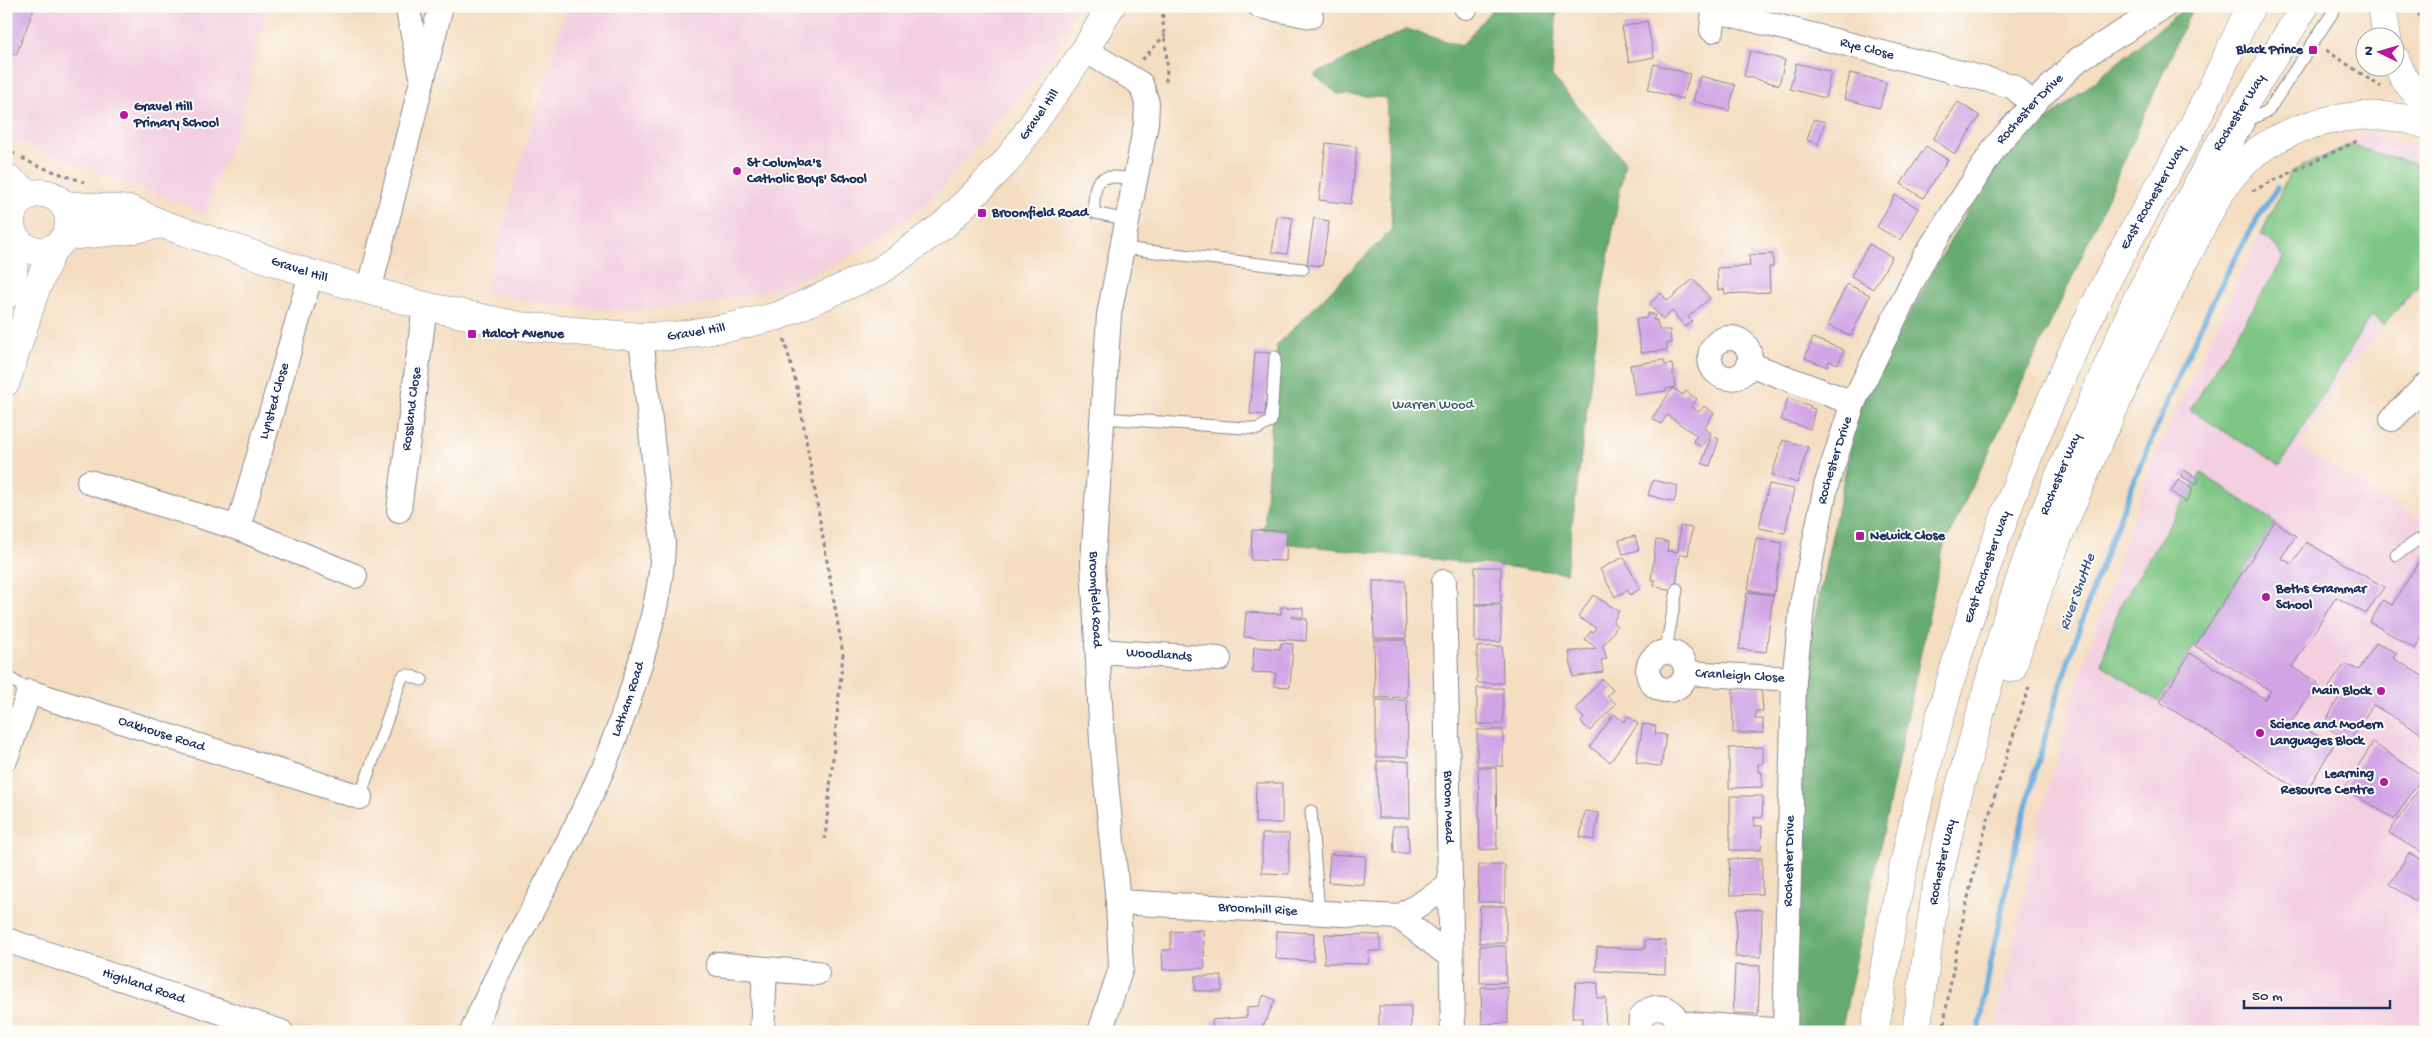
<svg xmlns="http://www.w3.org/2000/svg" width="2432" height="1038" font-family="'Gochi Hand',sans-serif">
<rect width="100%" height="100%" fill="#fdfcf7"/>
<filter id="ink" filterUnits="userSpaceOnUse"><feTurbulence type="fractalNoise" baseFrequency=".02" numOctaves="2"/><feDisplacementMap in="SourceGraphic" scale="10" xChannelSelector="R" yChannelSelector="G"/><feConvolveMatrix kernelMatrix="1 2 1 2 8 2 1 2 1" color-interpolation-filters="sRGB"/></filter>
<filter id="wash" filterUnits="userSpaceOnUse"><feTurbulence type="fractalNoise" baseFrequency=".0096" numOctaves="4" result="noise"/><feDisplacementMap in="SourceGraphic" scale="20" xChannelSelector="R" yChannelSelector="G"/><feGaussianBlur stdDeviation="1.12" result="paint"/><feColorMatrix in="noise" values="0 0 0 0 0 0 0 0 0 0 0 0 0 0 0 0 0 1.4 0 .05"/><feComposite in="paint" operator="in"/></filter>
<g filter="url(#wash)">
<rect width="100%" height="100%" fill="#f4ddc0"/>
<path fill="#f3cfe0" d="M6,6H267L252,65L249,92L232,144L216,178L206,213L6,138Z
M566,6H1075L1059,45L1017,102L971,151L939,191L900,225L843,260L779,288L708,303L633,311L551,305L484,292Z
M2369,133L2426,154V282L2384,325L2344,373L2300,447L2417,519L2426,505V1032H1995L2040,819L2080,675L2153,459L2290,172Z"/>
<path fill="#7dc683" stroke="#4c7a70" d="M2349,145L2426,167V275L2384,325L2371,315L2280,466L2190,410L2284,258L2277,248L2261,234L2290,172Z
M2201,473L2275,522L2158,702L2101,664L2119,607Z"/>
<path fill="#66ab71" stroke="#406d68" d="M1495,6H1557L1552,76L1625,162L1602,291L1566,573L1263,541L1277,345L1392,229L1386,98L1338,94L1314,75L1407,29L1461,46Z
M2187,6H2193L2071,280L1943,548L1841,1032H1787L1801,682L1860,402L1994,163Z"/>
<g fill="none" stroke-linecap="round" stroke-linejoin="round">
<path stroke="#68acdd" stroke-width="5.5" d="M1979,1032C2012,821 2073,622 2157,426C2191,345 2228,262 2277,188"/>
</g>
<g id="blocks">
<path fill="#d1a5e5" d="M6,6H35L16,55L6,51Z
M1647,21L1654,57L1629,62L1622,27Z
M1750,51L1785,60L1779,85L1744,76Z
M1796,63L1831,72L1825,98L1790,89Z
M1654,64L1690,74L1683,99L1648,90Z
M1850,73L1886,82L1880,108L1844,99Z
M1700,76L1735,85L1729,111L1693,101Z
M1958,102L1980,116L1955,154L1933,139Z
M1814,119L1825,122L1818,144L1807,140Z
M1326,143L1357,147L1351,204L1319,200Z
M1926,146L1948,160L1923,198L1901,184Z
M1895,195L1918,208L1900,240L1877,227Z
M1277,216L1293,218L1287,254L1272,252Z
M1314,218L1329,221L1322,266L1307,264Z
M1869,244L1892,257L1873,289L1851,276Z
M1773,254V267H1769L1770,292L1725,294L1724,289L1718,290L1717,268L1750,266L1749,255Z
M1693,279L1710,298L1688,317L1692,321L1685,327L1672,311L1663,320L1649,304L1661,293L1668,301Z
M1847,284L1870,295L1851,336L1827,325Z
M1648,313L1655,315L1653,320H1657L1659,330H1670L1671,343H1667V350L1641,353L1636,319L1646,318Z
M1813,338L1844,350L1838,364L1829,361L1827,367L1805,358Z
M1255,352L1270,353L1265,415L1250,414Z
M1664,360L1665,365L1672,364L1675,387L1666,389V391L1635,395L1630,365Z
M1673,388L1683,395L1686,391L1697,399L1691,407L1699,412L1704,406L1714,413L1704,428L1711,433L1701,447L1693,441L1697,436L1667,415L1661,424L1652,418Z
M1788,398L1811,406L1810,408L1815,409L1810,429L1781,420Z
M1711,436L1719,439L1710,466L1702,463Z
M1783,440L1808,447L1797,483L1772,475Z
M2184,470L2199,479L2196,485L2181,476Z
M1653,480L1678,486L1674,502L1648,495Z
M2178,480L2193,489L2186,502L2171,492Z
M1769,484L1794,489L1785,533L1759,528Z
M2275,522L2296,536L2281,558L2292,564L2306,542L2384,587L2366,614L2336,597L2292,667L2318,683L2292,720L2333,746L2305,794L2160,702L2190,653L2265,699L2271,691L2195,646Z
M1680,526L1692,528L1688,555L1680,554L1675,591L1662,589V587L1654,586L1655,580H1651L1656,540L1668,542L1667,551L1678,552Z
M1252,530L1287,531L1286,561L1251,560Z
M1635,536L1639,550L1623,554L1619,540Z
M1756,538L1782,543L1774,595L1748,590Z
M2426,550V631L2415,649L2370,622L2383,600L2392,605Z
M1624,557L1640,589L1630,595L1628,590L1615,597L1600,569Z
M1475,567H1501V603L1475,604Z
M1373,581H1405L1406,638H1374Z
M1747,592L1773,595L1766,652L1739,649Z
M1593,595L1619,611L1613,622L1617,626L1603,646L1607,659L1601,660L1603,672L1573,677L1569,652L1596,648L1585,639L1591,631L1593,632L1596,628L1578,617Z
M1475,605H1501V642H1475Z
M1281,607L1303,608V617L1291,616V618L1307,619L1306,641L1244,637L1246,612L1281,614Z
M1374,640H1406L1407,697L1375,698Z
M1281,643L1293,644L1290,687L1274,686L1276,673L1252,672L1254,647L1280,649Z
M2376,643L2397,653L2393,658L2426,678V736L2373,705L2349,741L2323,725L2341,694L2329,687L2345,664L2359,670Z
M1502,646L1503,683H1477V647Z
M1602,679L1613,690L1607,696L1616,704L1590,731L1581,722L1584,718L1575,709Z
M1733,685L1761,686L1763,711H1756L1755,719H1763V733H1733Z
M1477,688H1503V724H1477Z
M1376,700H1407L1408,757H1376Z
M1614,714L1624,722L1628,716L1638,724L1610,762L1590,747Z
M1643,724L1656,726L1655,733L1666,735L1661,767L1636,762Z
M1477,730H1503V766H1477Z
M2373,743L2423,776L2394,819L2344,788Z
M1763,747V764H1758V772H1762V787L1729,788V748Z
M1377,761H1409L1410,818H1378Z
M1478,768H1496L1497,849L1480,850Z
M1256,783H1282V823H1255Z
M2419,789L2426,793L2425,855L2389,833Z
M1730,796H1763L1762,818L1754,817V826H1762L1761,850H1730Z
M1585,811L1599,813L1594,840L1580,837Z
M1393,826H1408L1409,853H1394Z
M1262,834H1289V874L1262,873Z
M2409,853L2426,862V884L2415,901L2390,884Z
M1330,854L1366,856L1364,885L1328,882Z
M1762,858V894L1730,895L1729,859Z
M1479,865H1505V902H1478Z
M1480,906H1506V943H1479Z
M1737,909L1762,910L1761,957H1735Z
M1203,930L1205,968L1163,970L1162,950H1171V932Z
M1277,931L1314,933L1313,961L1276,959Z
M1325,934L1380,935V951H1369L1368,964L1324,963Z
M1645,940L1666,941L1665,974L1596,971L1597,947L1645,949Z
M1480,946H1506V982L1480,983Z
M1735,965L1760,966L1758,1014L1733,1013Z
M1195,976H1222V991H1195Z
M1576,982L1598,983L1597,998H1606L1605,1032H1583V1018H1572Z
M1481,987H1508V1023L1482,1024Z
M1264,995L1275,1000L1264,1025H1262V1030L1213,1032L1212,1020L1247,1017V1007L1259,1006Z
M1379,1006H1411V1032H1379Z
M1482,1027H1508V1032H1482Z"/>
</g>
</g>
<g filter="url(#ink)">
<use href="#blocks" fill-opacity="0" stroke="#88868f" stroke-width="1"/>
<g fill="none" stroke-linecap="round" stroke-linejoin="round">
<g stroke="#88868f" stroke-width="13">
<path id="lane" d="M2223,170L2251,119L2268,111L2337,6
M1127,220L1095,213C1093,206 1094,199 1095,193C1096,170 1118,178 1135,179
M1122,248L1303,269
M1103,418L1258,429L1271,421L1275,357
M2396,555L2418,540L2426,538
M1666,653C1668,631 1674,610 1677,589
M6,675L29,692
M360,797L401,680L403,676L408,675L422,680
M1311,811L1319,913"/>
</g>
<g stroke="#88868f" stroke-width="26">
<g id="street">
<path d="M407,6L421,72"/>
<path d="M1260,6L1311,16"/>
<path d="M1466,6V7"/>
<path id="s1" d="M1712,30L1714,10L2012,86L2033,104"/>
<path id="s2" d="M1085,50L1141,84L1147,103L1146,124L1109,315L1093,563L1102,742L1118,902L1121,968L1100,1032"/>
<path d="M369,291L441,6"/>
<circle cx="1730" cy="358" r="20"/>
<path d="M1749,364L1853,403"/>
<path d="M2392,419L2426,385"/>
<path id="s3" d="M89,482L238,528L311,274"/>
<path id="s4" d="M399,510L425,306"/>
<path d="M238,528L355,576"/>
<path id="s5" d="M1444,582L1453,1032"/>
<path id="s6" d="M1099,651L1219,659"/>
<circle cx="1667" cy="671" r="19"/>
<path id="s7" d="M1686,673L1794,679"/>
<path id="s8" d="M6,758L29,692L360,797"/>
<path id="s9" d="M1118,902L1399,917L1451,957"/>
<path d="M1399,917L1451,885"/>
<path id="s10" d="M6,940L281,1032"/>
<path d="M718,964L765,969"/>
<path d="M1677,1023L1785,1031"/>
<path id="s11" d="M472,1032C501,962 541,897 574,830C601,777 623,721 640,664C652,622 662,587 663,543L641,337"/>
<path d="M762,1032L765,969L817,973"/>
<path d="M1640,1032L1641,1017C1655,999 1682,1008 1676,1032"/>
<path id="s12" d="M1785,1032L1794,679L1803,599L1826,486L1853,403L1924,258L1996,146L2033,104L2079,59L2165,6"/>
</g>
</g>
<g stroke="#88868f" stroke-width="29">
<g id="primary">
<path d="M6,177L30,195"/>
<circle cx="40" cy="222" r="29"/>
<path id="s13" d="M64,205L131,210L162,224L311,274L425,306L519,326L641,337L675,336L730,327L778,316L880,271L945,224L1007,161L1085,50L1111,6"/>
<path d="M67,236L130,230L162,224"/>
<path d="M6,295L13,272L16,239"/>
<path d="M6,382L34,294L53,249"/>
</g>
</g>
<g stroke="#88868f" stroke-width="29">
<g id="highway">
<path d="M2382,6L2387,38"/>
<path d="M2394,56L2403,77L2426,105"/>
<path d="M2012,668C2039,579 2075,493 2114,408C2137,357 2160,307 2186,258C2204,224 2219,185 2248,159C2292,120 2371,104 2426,125"/>
<path id="s14" d="M1875,1032C1908,785 1989,518 2100,295C2126,240 2159,189 2188,135C2211,93 2230,49 2251,6"/>
<path id="s15" d="M1916,1032L1936,889L1957,797L2007,618L2031,547L2058,479L2135,303L2216,150L2305,6"/>
</g>
</g>
<path stroke="#88868f" stroke-width="3" stroke-dasharray="4 4" stroke-linecap="butt" d="M1163,6C1161,33 1171,58 1165,85
M2416,6L2426,33
M2326,50L2381,87
M1142,60L1165,35
M6,150L15,154
M22,158L35,165L84,182
M2252,191L2357,141
M784,339L797,387L843,654L825,839
M6,415L10,404
M1943,1032C1959,913 1992,797 2030,684"/>
<use href="#lane" stroke="#fff" stroke-width="11"/>
<use href="#street" stroke="#fff" stroke-width="24"/>
<use href="#primary" stroke="#fff" stroke-width="28"/>
<use href="#highway" stroke="#fff" stroke-width="28"/>
</g>
</g>
<g fill="#b5179e" stroke="#fdfcf7" stroke-width="2">
<rect x="2308" y="45" width="10" height="10" rx="2.5"/>
<circle cx="124" cy="115" r="5"/>
<circle cx="737" cy="171" r="5"/>
<rect x="977" y="208" width="10" height="10" rx="2.5"/>
<rect x="467" y="329" width="10" height="10" rx="2.5"/>
<rect x="1855" y="531" width="10" height="10" rx="2.5"/>
<circle cx="2266" cy="597" r="5"/>
<circle cx="2381" cy="691" r="5"/>
<circle cx="2260" cy="733" r="5"/>
<circle cx="2384" cy="782" r="5"/>
</g>
<g text-anchor="middle" dominant-baseline="central" stroke-width="4" stroke-linejoin="round" paint-order="stroke">
<g font-size="14" fill="#1b2f5e" stroke="#fdfcf7">
<text stroke="none"><textPath href="#s1" startOffset="178">Rye Close</textPath></text>
<text stroke="none"><textPath href="#s12" startOffset="981">Rochester Drive</textPath></text>
<text stroke="none"><textPath href="#s15" startOffset="982">Rochester Way</textPath></text>
<text stroke="none"><textPath href="#s13" startOffset="1071">Gravel Hill</textPath></text>
<text stroke="none"><textPath href="#s14" startOffset="885">East Rochester Way</textPath></text>
<text stroke="none"><textPath href="#s13" startOffset="246">Gravel Hill</textPath></text>
<text stroke="none"><textPath href="#s13" startOffset="651">Gravel Hill</textPath></text>
<text stroke="none"><textPath href="#s3" startOffset="288">Lynsted Close</textPath></text>
<text stroke="none"><textPath href="#s4" startOffset="102">Rossland Close</textPath></text>
<text stroke="none"><textPath href="#s12" startOffset="576">Rochester Drive</textPath></text>
<text stroke="none"><textPath href="#s15" startOffset="578">Rochester Way</textPath></text>
<text stroke="none"><textPath href="#s14" startOffset="479">East Rochester Way</textPath></text>
<text stroke="none"><textPath href="#s2" startOffset="586">Broomfield Road</textPath></text>
<text stroke="none"><textPath href="#s6" startOffset="60">Woodlands</textPath></text>
<text stroke="none"><textPath href="#s7" startOffset="54">Cranleigh Close</textPath></text>
<text stroke="none"><textPath href="#s11" startOffset="368">Latham Road</textPath></text>
<text stroke="none"><textPath href="#s8" startOffset="209">Oakhouse Road</textPath></text>
<text stroke="none"><textPath href="#s5" startOffset="225">Broom Mead</textPath></text>
<text stroke="none"><textPath href="#s12" startOffset="171">Rochester Drive</textPath></text>
<text stroke="none"><textPath href="#s15" startOffset="172">Rochester Way</textPath></text>
<text stroke="none"><textPath href="#s9" startOffset="140">Broomhill Rise</textPath></text>
<text stroke="none"><textPath href="#s10" startOffset="145">Highland Road</textPath></text>
</g>
<g font-size="14" font-weight="bold" fill="#1b2f5e" stroke="#fdfcf7" text-anchor="start">
<text x="2303" y="50" text-anchor="end">Black Prince</text>
<text x="134" y="107">Gravel Hill<tspan x="134" dy="16">Primary School</tspan></text>
<text x="747" y="163">St Columba's<tspan x="747" dy="16">Catholic Boys' School</tspan></text>
<text x="992" y="213">Broomfield Road</text>
<text x="482" y="334">Halcot Avenue</text>
<text x="1870" y="536">Newick Close</text>
<text x="2276" y="589">Beths Grammar<tspan x="2276" dy="16">School</tspan></text>
<text x="2371" y="691" text-anchor="end">Main Block</text>
<text x="2270" y="725">Science and Modern<tspan x="2270" dy="16">Languages Block</tspan></text>
<text x="2374" y="774" text-anchor="end">Learning<tspan x="2374" dy="16">Resource Centre</tspan></text>
</g>
<g font-size="14" fill="#385c69" stroke="#fdfcf7">
<text x="1433" y="405">Warren Wood</text>
</g>
<g font-size="15" font-style="italic" fill="#365b8a" stroke="#fdfcf7">
<text transform="translate(2078 592) rotate(-70)">River Shuttle</text>
</g>
</g>
<rect width="2432" height="1038" fill="none" stroke="#fdfcf7" stroke-width="25"/>
<g transform="translate(2380 52) rotate(275)"><circle r="24" fill="#fdfcf7" stroke="#a3aaba"/>
<path d="M0-4L9 19L0 12L-9 19Z" fill="#b5179e"/>
<text y="-8" font-size="14" font-weight="bold" text-anchor="middle" fill="#1b2f5e">N</text>
</g>
<path d="M2244 1000v8h146v-8" fill="none" stroke="#1b2f5e" stroke-width="2.5"/>
<text x="2252" y="1000" font-size="15" fill="#1b2f5e" stroke="#fdfcf7" stroke-width="4" paint-order="stroke">50 m</text>
</svg>
